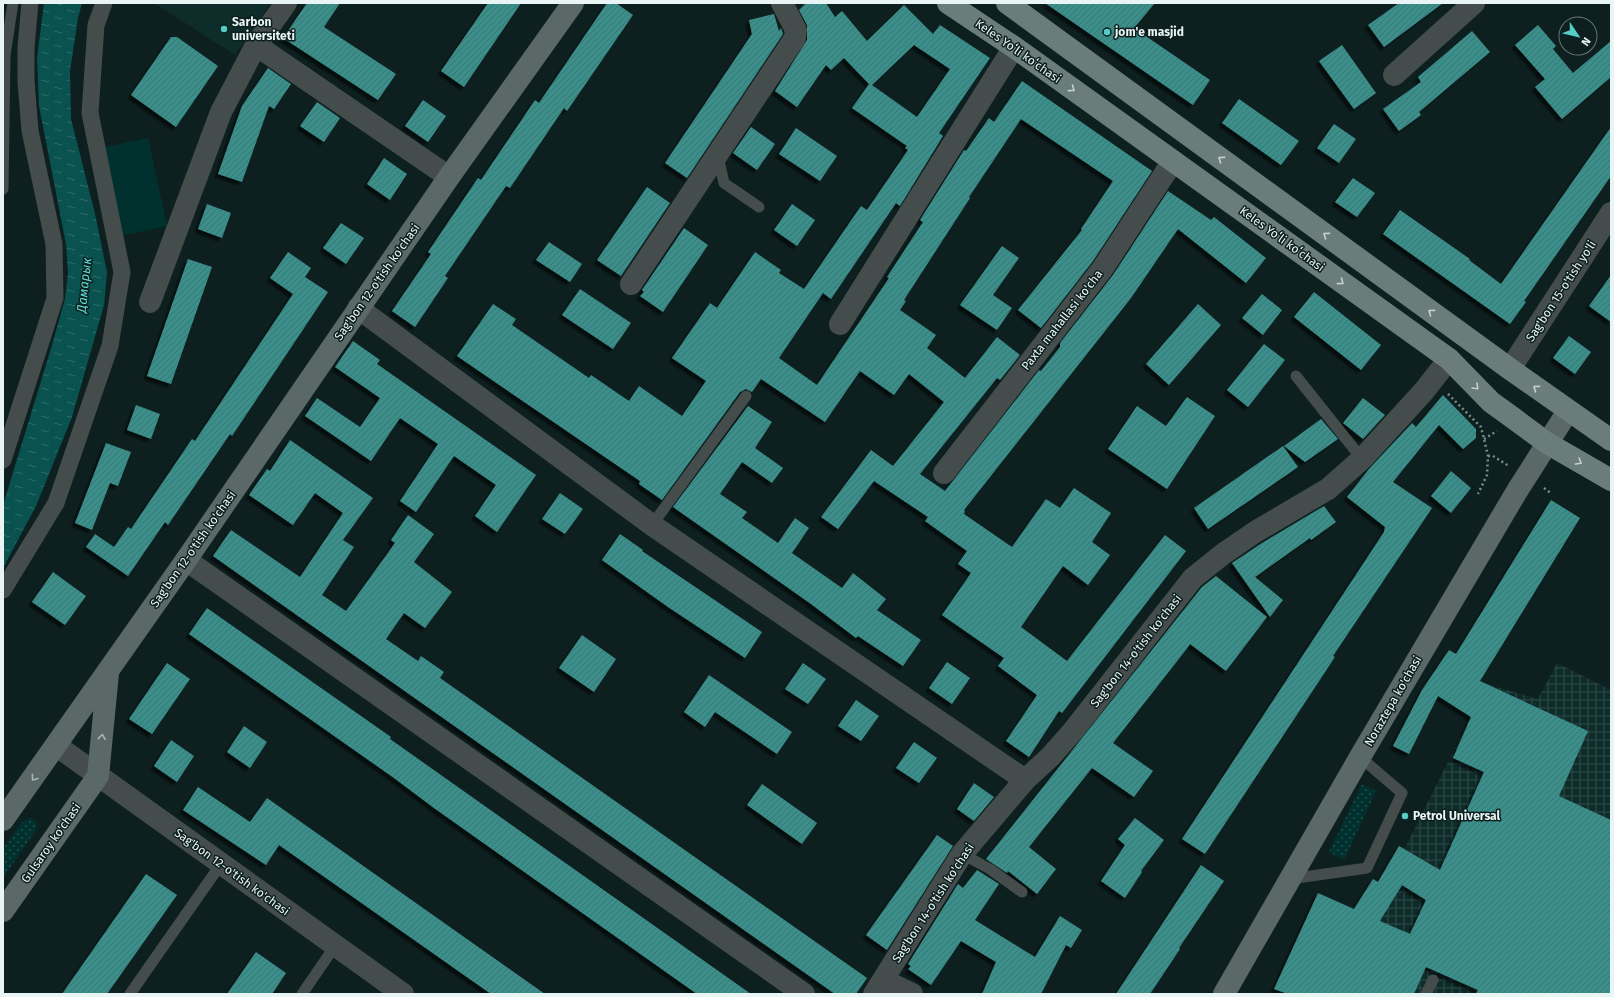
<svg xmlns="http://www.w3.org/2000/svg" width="1614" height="997" font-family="'Fira Sans',sans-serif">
<defs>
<pattern id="industrial-grid" width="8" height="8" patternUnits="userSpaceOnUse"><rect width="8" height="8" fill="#0d2c2a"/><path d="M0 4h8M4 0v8" fill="none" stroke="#304b4a"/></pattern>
<pattern id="green-dots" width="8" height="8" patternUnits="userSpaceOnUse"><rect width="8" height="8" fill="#01312f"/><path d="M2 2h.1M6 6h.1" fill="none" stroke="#264f4e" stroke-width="1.8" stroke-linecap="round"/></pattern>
<pattern id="water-ripples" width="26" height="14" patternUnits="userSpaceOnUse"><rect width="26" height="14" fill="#09524f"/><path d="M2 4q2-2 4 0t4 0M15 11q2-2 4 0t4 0" fill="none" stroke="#2d6c69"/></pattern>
<pattern id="building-hatch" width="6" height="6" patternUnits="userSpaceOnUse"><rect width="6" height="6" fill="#3a8f8b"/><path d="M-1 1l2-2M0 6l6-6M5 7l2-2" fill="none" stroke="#3f7371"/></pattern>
<filter id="shadow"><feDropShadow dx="-3.5" dy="3.5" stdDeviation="1" flood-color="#0009"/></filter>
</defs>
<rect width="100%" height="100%" fill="#0d201f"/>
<path fill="#0d2c2a" d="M154,3H271L235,55Z"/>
<path fill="url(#industrial-grid)" d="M1557,663L1611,690V994H1332L1487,684L1538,699Z"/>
<path fill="url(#green-dots)" d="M1362,784L1376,791L1344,860L1329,852Z
M30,818L37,823L36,830L3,878V849L22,822Z"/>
<path fill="#01312f" d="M148,138L167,226L120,236L101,148Z"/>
<path fill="url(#water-ripples)" d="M44,3H82L78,18L70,71L71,119L95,214L107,272L104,305L72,417L36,506L3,568V505L50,352L65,299L68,273L66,244L39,106L37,58Z"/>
<path fill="url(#building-hatch)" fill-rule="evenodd" filter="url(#shadow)" d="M307,3H340L324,27L396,74L378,100L283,38Z
M488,3H521L464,87L441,71Z
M607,3H616L633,15L567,111L564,108L510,188L506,186L445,276L448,278L415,327L392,311L431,254L428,252L478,178L481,180L535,100L539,103Z
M806,3H826L835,17L842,11L867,41L904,5L933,34L940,25L990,58L939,133L943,136L900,206L896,203L831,299L823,293L779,358L817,385L889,278L887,277L923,222L920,220L964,150L966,151L989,118L994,122L1022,81L1152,171L1093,261L1041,328L1018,310L1082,230L1081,229L1113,181L1021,119L969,197L970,198L904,300L906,301L900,310L936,335L927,348L965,378L997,337L1020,355L1000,380L997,378L920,474L945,491L1039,370L1041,371L1060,347V343L1113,275L1168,191L1211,220L1214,217L1266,258L1246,283L1178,229L1131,298L964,510L965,511L964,514L1012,547L1046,499L1060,508L1074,488L1111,513L1092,542L1110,555L1088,585L1063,566L1021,627L1067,661L1165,535L1186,551L1062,713L1059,711L1029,757L1006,741L1037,695L998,666L1004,658L942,615L971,573L958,564L967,551L925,521L928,517L874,481L838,529L821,517L871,450L893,466L944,402L909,374L894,395L860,371L825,422L761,379L752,392L746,389L740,392L662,500L639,484L640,481L457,356L493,304L516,319L512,325L589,378L591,375L629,401L639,386L682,416L706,381L672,358L710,303L717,308L755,252L781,270L779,273L804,289L861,206L867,210L908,150L905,148L907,146L852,108L869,84L844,58L831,70L826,65L797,107L775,91L807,40V25L799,10ZM914,45L950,69L917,117L872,85Z
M1045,3H1155L1134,28L1210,80L1193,105Z
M1399,3H1443L1384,47L1368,25Z
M774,14L779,31L781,28L783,34L687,178L665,163L752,34L749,20Z
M1538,25L1556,46L1553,49L1573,73L1611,41V77L1562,119L1535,87L1545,79L1515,45Z
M1472,31L1490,52L1419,112L1421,115L1399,131L1383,109L1421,82L1418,77Z
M171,37H177L218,66L176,127L131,95Z
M1342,45L1376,93L1354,109L1319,61Z
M268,68L291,84L274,109L269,106L242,182L218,174L242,106Z
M1239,99L1299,141L1281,165L1222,123Z
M423,100L446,116L428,142L405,126Z
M317,102L340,118L324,142L300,126Z
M1334,124L1356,139L1339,163L1317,148Z
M751,127L775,144L757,170L733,153Z
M1611,127V176L1524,301L1526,302L1510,324L1383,234L1400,210L1470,259L1469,260L1501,284Z
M796,128L837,156L820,181L779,154Z
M384,158L407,174L390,200L367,184Z
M1353,178L1375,193L1357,217L1335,202Z
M647,187L670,203L621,276L597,260Z
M207,204L231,213L222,238L198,229Z
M792,204L815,220L797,246L774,230Z
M341,223L364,238L346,264L323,248Z
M684,228L708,245L663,312L640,296L644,292L642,290Z
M549,242L582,264L570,282L536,260Z
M1002,246L1019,258L993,295L1012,308L997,330L960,305Z
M288,252L311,268L305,277L328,292L232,436L230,434L168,525L165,522L128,576L86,547L95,534L114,547L128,527L131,529L192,439L195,441L293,294L270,278Z
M188,259L212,267L171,384L147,376Z
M1611,275V322L1589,306Z
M580,289L631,323L613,349L562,315Z
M1314,292L1381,345L1361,370L1294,317Z
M1262,294L1282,310L1263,335L1242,318Z
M1198,304L1221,325L1169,385L1146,364Z
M1569,336L1591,352L1575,374L1553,358Z
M353,341L380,360L377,364L536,475L497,532L475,516L496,485L454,456L416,512L400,501L438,444L400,418L371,461L305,416L317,398L360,427L380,398L335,367Z
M1264,344L1285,360L1248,407L1227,390Z
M1443,395L1476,429V438L1463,449L1439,425L1393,482L1432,508L1333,656L1335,657L1205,854L1182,839L1384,532L1385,527L1347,497L1369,469L1412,423L1416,427Z
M1187,397L1215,416L1167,489L1108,449L1137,406L1166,426Z
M1363,398L1385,415L1363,439L1343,423Z
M136,405L160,414L151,439L127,430Z
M748,406L772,422L755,448L783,468L772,483L742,462L720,494L747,512L742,518L778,543L795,518L809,528L792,553L842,588L853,573L886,599L877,610L921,640L903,666L858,636L856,638L811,604L673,507Z
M1321,419L1338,439L1305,462L1284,446Z
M290,440L373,498L343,540L354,547L322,595L346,611L395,543L391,540L408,515L434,534L414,562L452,592L425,628L404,613L386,639L418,661L421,656L444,672L440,678L867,978L856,994H835L213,556L231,530L300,577L343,513L315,493L293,525L249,495L267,469L270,471Z
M106,443L131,452L118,486L110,483L92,530L75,523Z
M1283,446L1298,467L1208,529L1194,508Z
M1451,471L1471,488L1451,513L1431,496Z
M560,493L583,509L565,534L542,519Z
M1551,500L1580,518L1480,681L1588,731L1559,796L1611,820V994H1476L1478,990L1426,967L1414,994H1288L1274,989L1318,893L1354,909L1373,879L1378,882L1399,846L1440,870L1484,772L1453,758L1471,717L1438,696L1409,754L1393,746L1422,690L1449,650L1456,654ZM1402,885L1426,900L1410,934L1380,921Z
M1324,506L1336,522L1311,540L1310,538L1255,577L1283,600L1270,617L1232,563L1262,543Z
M620,534L643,550L642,551L762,632L745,658L668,607L602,560Z
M53,572L86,596L65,625L32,602Z
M1216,576L1267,617L1226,671L1190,644L1185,651L1113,743L1153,771L1134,797L1092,768L1029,847L1056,869L1037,894L1008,871L1007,873L986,859L1202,587Z
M207,608L391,737L390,739L751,994H697L434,808L394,778L189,634Z
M582,635L616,659L594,692L559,668Z
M947,662L970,678L952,704L929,688Z
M167,663L190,679L152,734L129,719Z
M803,663L826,679L808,704L785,689Z
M709,675L792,732L777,754L715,712L705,727L684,712Z
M856,700L879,716L861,741L838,726Z
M244,726L267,742L250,768L227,752Z
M171,740L194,756L177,782L154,766Z
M914,742L937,758L919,783L896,768Z
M974,783L994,797L974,821L957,809Z
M762,784L817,823L802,844L747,805Z
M198,787L250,822L267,798L545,994H491L279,845L266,865L183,810Z
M1135,818L1164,840L1141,871L1142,872L1125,898L1101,881L1125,845L1118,839Z
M937,835L953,846L887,950L866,935Z
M1201,865L1224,881L1179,948L1180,949L1150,994H1116Z
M977,870L999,884L975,920L1035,957L1060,916L1082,930L1071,948L1066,945L1041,994H982L996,962L961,941L931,985L908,969L911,966L908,964L958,884L963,888Z
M146,874L177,895L107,994H62Z
M256,952L286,973L272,994H227Z"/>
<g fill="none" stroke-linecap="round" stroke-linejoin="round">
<path stroke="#7c8c8b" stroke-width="2.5" stroke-dasharray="2 3" stroke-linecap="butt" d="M1448,394L1481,427L1484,439L1488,456L1487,475L1478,494
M1484,439L1497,431
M1488,456H1493L1509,466
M1544,488L1552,494"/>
<path stroke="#444d4c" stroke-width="11" d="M718,156L724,183L759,207
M3,189L5,55L13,3
M1296,376L1362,459
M652,525L746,396
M962,854L990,869L1022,892
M1290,879L1367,868L1402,793L1360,757
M130,994L221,864
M302,994L335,946
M1426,994L1433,980"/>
<path stroke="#444d4c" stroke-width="17" d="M3,460L55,298L54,244L30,131L26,81V47L30,3
M3,590L56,503L110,346L122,272L90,113L96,25L104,3"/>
<path stroke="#444d4c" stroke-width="22" d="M256,45L449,177
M1394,75L1474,3
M631,284L795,38L796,30L782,3
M150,302L221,112L256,45L286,3
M358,308L652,525L1025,780
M840,324L1014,47
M1510,369L1611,213
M944,473L1103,268L1173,161
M186,560L804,994
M57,746L403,994
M883,980L912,994
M874,994L962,854L1025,780L1050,757L1073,731L1193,578L1223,554L1255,532L1328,489L1362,459L1424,391L1449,359"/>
<path stroke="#5a6867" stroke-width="22" d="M3,820L186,560L449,177L573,3
M3,911L98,776L108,673
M1224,994L1360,757L1517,491L1568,411"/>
<path stroke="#6a7d7b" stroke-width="22" d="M948,3L1014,47L1449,359L1491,402L1509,415L1547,443L1611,480
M1007,3L1510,369L1611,440"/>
</g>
<defs><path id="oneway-chevron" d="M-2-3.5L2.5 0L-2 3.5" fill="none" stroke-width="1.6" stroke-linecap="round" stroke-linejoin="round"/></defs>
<g stroke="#c3d1d0">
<use href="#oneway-chevron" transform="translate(1072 89) rotate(36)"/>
<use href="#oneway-chevron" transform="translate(1221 159) rotate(-144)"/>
<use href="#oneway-chevron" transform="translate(1326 235) rotate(-144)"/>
<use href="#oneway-chevron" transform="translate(1341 282) rotate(36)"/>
<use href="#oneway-chevron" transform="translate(1431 312) rotate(-144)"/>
<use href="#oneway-chevron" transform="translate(1476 387) rotate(45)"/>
<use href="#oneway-chevron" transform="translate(1536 388) rotate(-144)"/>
<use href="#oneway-chevron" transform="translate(1579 462) rotate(30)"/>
</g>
<g stroke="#a9b6b5">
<use href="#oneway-chevron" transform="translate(102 737) rotate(-84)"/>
<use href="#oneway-chevron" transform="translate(34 778) rotate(126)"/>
</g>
<g fill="#54cdc8" stroke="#0d201f" stroke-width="1.5">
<circle cx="224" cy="29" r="4"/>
<circle cx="1107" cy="32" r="4"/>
<circle cx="1405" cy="816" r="4"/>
</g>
<g text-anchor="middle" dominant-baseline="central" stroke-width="3" stroke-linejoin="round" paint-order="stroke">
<g font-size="12" font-weight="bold" fill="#e9f5f4" stroke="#0d201f" text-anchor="start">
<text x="232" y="22">Sarbon<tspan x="232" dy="14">universiteti</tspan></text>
<text x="1115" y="32">jom'e masjid</text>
<text x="1413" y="816">Petrol Universal</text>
</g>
<g font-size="12" fill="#e9f5f4" stroke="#0d201f">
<text transform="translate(1018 51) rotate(35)">Keles Yoʻli koʻchasi</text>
<text transform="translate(1282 239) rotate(36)">Keles Yoʻli koʻchasi</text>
<text transform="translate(377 282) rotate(-55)">Sag'bon 12-o'tish ko'chasi</text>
<text transform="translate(1561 291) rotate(-57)">Sag'bon 15-o'tish yo'li</text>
<text transform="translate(1062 320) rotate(-52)">Paxta mahallasi ko'cha</text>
<text transform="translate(193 549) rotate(-55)">Sag'bon 12-o'tish ko'chasi</text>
<text transform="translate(1136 651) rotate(-52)">Sag'bon 14-o'tish ko'chasi</text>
<text transform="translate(1393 701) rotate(-60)">Noraztepa ko'chasi</text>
<text transform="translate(51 843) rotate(-55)">Gulsaroy ko'chasi</text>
<text transform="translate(232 872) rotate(36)">Sag'bon 12-o'tish ko'chasi</text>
<text transform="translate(933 903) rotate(-57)">Sag'bon 14-o'tish ko'chasi</text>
</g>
<g font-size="13" font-style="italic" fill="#5cd9d3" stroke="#0d201f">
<text transform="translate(84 285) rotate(-84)">Дамарык</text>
</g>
</g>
<rect width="1614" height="997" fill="none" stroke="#e9f5f4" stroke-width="8"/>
<g transform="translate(1578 36) rotate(125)"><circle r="19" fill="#0d201f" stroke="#657574"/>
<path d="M0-3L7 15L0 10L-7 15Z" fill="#54cdc8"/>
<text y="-6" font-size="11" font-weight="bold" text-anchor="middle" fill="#e9f5f4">N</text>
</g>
</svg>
